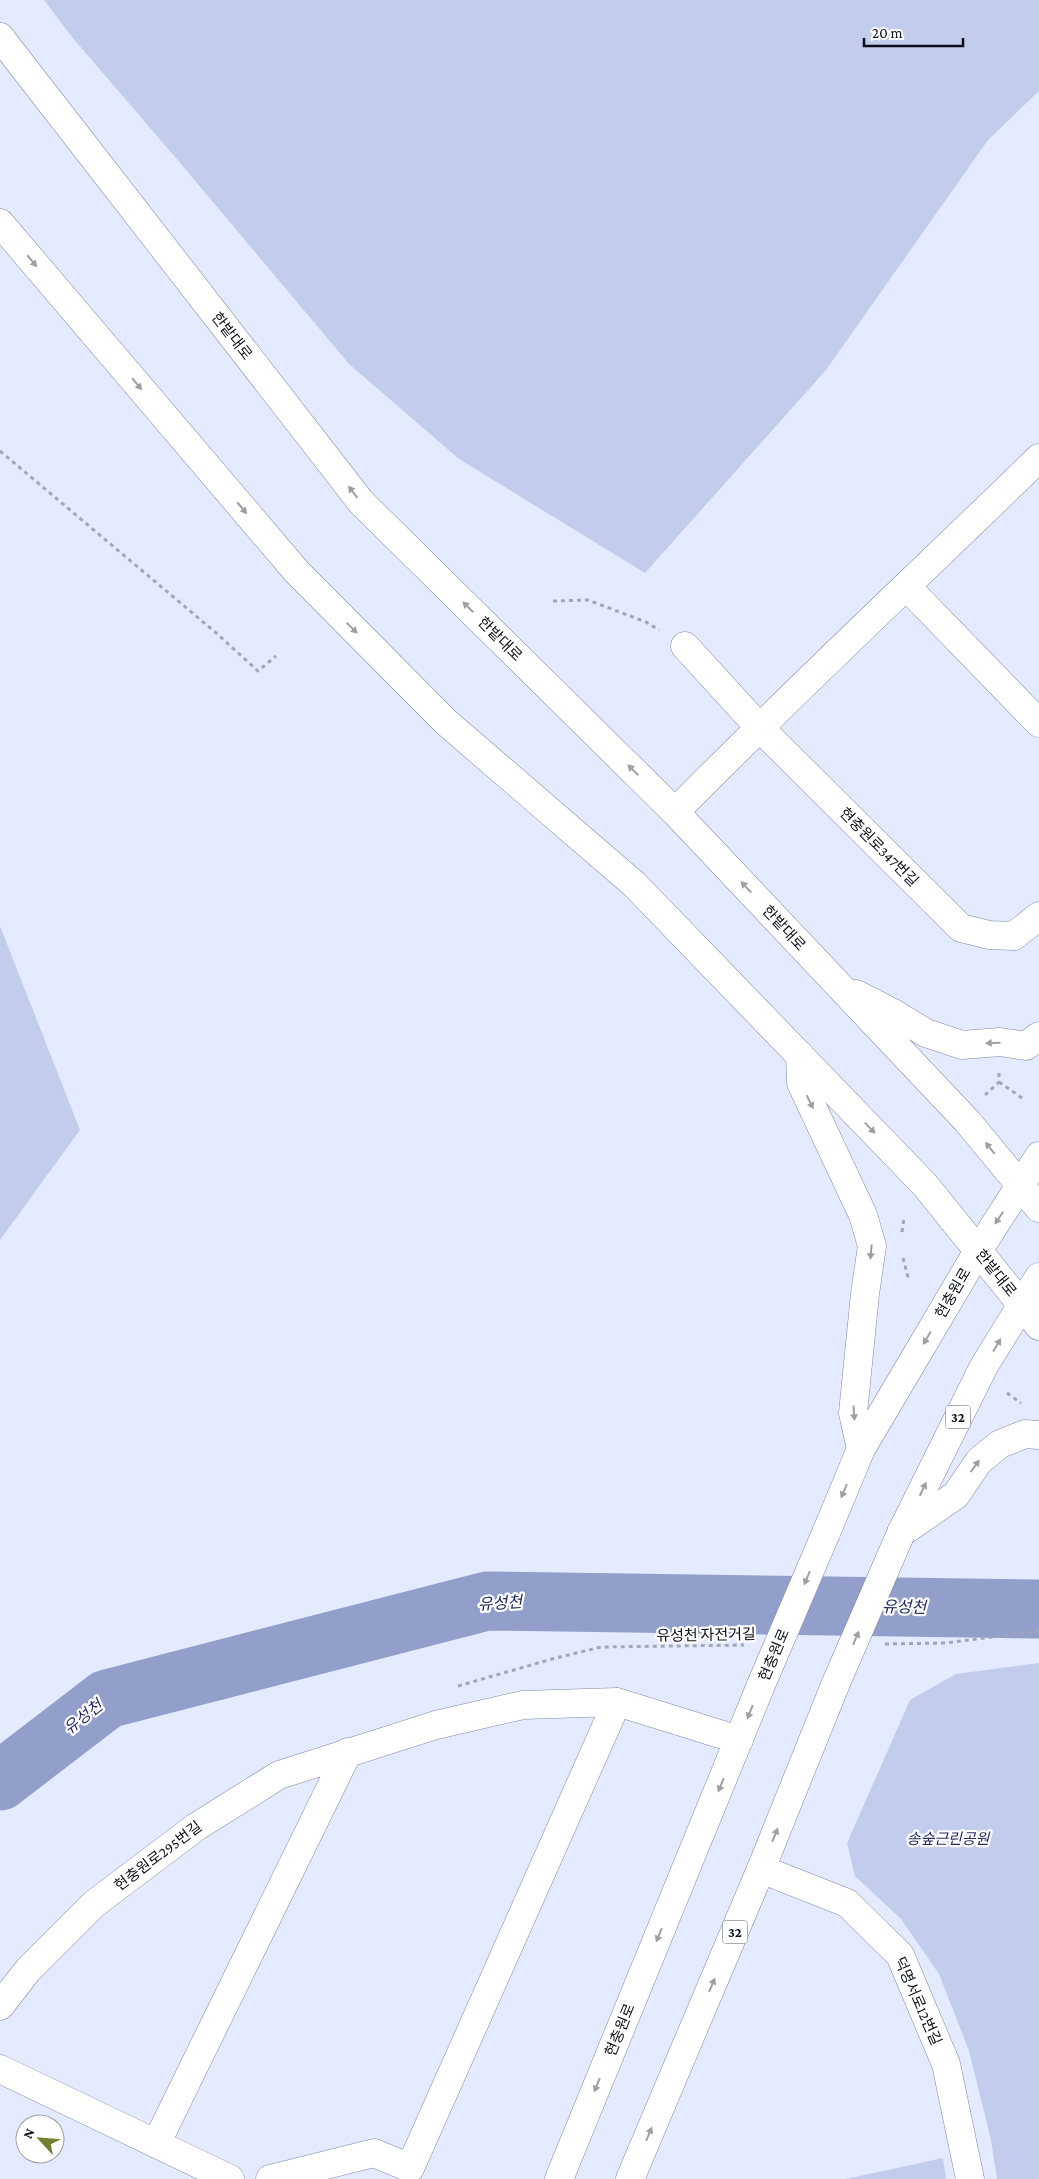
<svg xmlns="http://www.w3.org/2000/svg" width="1039" height="2179" font-family="'Crimson Pro','Noto Sans KR',serif">
<rect width="100%" height="100%" fill="#e5ebfe"/>
<path fill="#c2cded" d="M44,0H1039V91L988,140L826,370L645,573L459,459L349,364L181,164L72,37Z
M0,926L80,1130L0,1240Z
M1039,1663V2179H997L991,2140L969,2051L939,1974L901,1919L855,1876L847,1843L910,1700L956,1674Z
M943,2158L946,2179H846Z"/>
<g fill="none" stroke-linecap="round" stroke-linejoin="round">
<path stroke="#929fca" stroke-width="59" d="M0,1781L107,1699L487,1601L1039,1609"/>
<g stroke="#7f88a5" stroke-width="29">
<path id="street" d="M907,587L1039,723
M685,646L759,727L961,928L989,935L1014,936L1039,916
M675,812C794,691 918,576 1039,458
M761,1869L847,1903L900,1955L946,2064L970,2179
M0,2006L28,1970L94,1904L196,1827L279,1775L436,1725L523,1705L617,1702L739,1740
M0,2069L230,2179
M156,2144L348,1752
M270,2179L374,2153L410,2168L617,1702"/>
</g>
<g stroke="#7f88a5" stroke-width="29">
<path id="secondary" d="M1021,1304L1039,1326
M901,1533L956,1495L979,1461L1000,1444L1025,1434L1039,1435"/>
</g>
<g stroke="#7f88a5" stroke-width="29">
<path id="primary" d="M0,37L361,502L675,812L967,1121L1039,1208
M0,223L297,572L446,722L634,884L925,1185L1021,1304
M856,994L893,1013L926,1033L962,1045L1000,1042L1026,1046L1039,1036
M800,1055L801,1083L863,1215L872,1246L865,1294L853,1413L861,1449
M826,1533L861,1449L978,1251L1039,1156
M901,1533L984,1366L1039,1277
M559,2179L761,1685
M630,2179L761,1869L836,1683"/>
</g>
<path stroke="#a2a7b7" stroke-width="3" stroke-dasharray="4 4" stroke-linecap="butt" d="M0,451L215,632L258,671L276,656
M553,601L588,600L646,622L659,630
M999,1082L1025,1100
M985,1095L999,1082V1073
M902,1232L904,1218
M903,1258L909,1281
M1007,1393L1021,1403
M885,1644L946,1643L1039,1631
M458,1686L552,1659L601,1647L744,1645"/>
<use href="#street" stroke="#fff" stroke-width="28"/>
<use href="#secondary" stroke="#fff" stroke-width="28"/>
<use href="#primary" stroke="#fff" stroke-width="28"/>
<g stroke="#7f88a5" stroke-width="29" stroke-linecap="butt">
<path id="primary-bridge" d="M836,1683L901,1533
M761,1685L826,1533"/>
</g>
<use href="#primary-bridge" stroke="#fff" stroke-width="28"/>
</g>
<defs><path id="oneway-solid" d="M-6-.8H1V-3.2L6.5 0L1 3.2V.8H-6Z" transform="scale(1.25)"/></defs>
<g fill="#9e9fa3">
<use href="#oneway-solid" transform="translate(32 261) rotate(50)"/>
<use href="#oneway-solid" transform="translate(137 384) rotate(50)"/>
<use href="#oneway-solid" transform="translate(353 492) rotate(-128)"/>
<use href="#oneway-solid" transform="translate(242 508) rotate(50)"/>
<use href="#oneway-solid" transform="translate(468 607) rotate(-135)"/>
<use href="#oneway-solid" transform="translate(352 628) rotate(45)"/>
<use href="#oneway-solid" transform="translate(633 770) rotate(-135)"/>
<use href="#oneway-solid" transform="translate(746 887) rotate(-133)"/>
<use href="#oneway-solid" transform="translate(993 1043) rotate(178)"/>
<use href="#oneway-solid" transform="translate(810 1102) rotate(64)"/>
<use href="#oneway-solid" transform="translate(870 1128) rotate(46)"/>
<use href="#oneway-solid" transform="translate(990 1148) rotate(-129)"/>
<use href="#oneway-solid" transform="translate(999 1218) rotate(124)"/>
<use href="#oneway-solid" transform="translate(871 1252) rotate(95)"/>
<use href="#oneway-solid" transform="translate(927 1338) rotate(121)"/>
<use href="#oneway-solid" transform="translate(997 1345) rotate(-59)"/>
<use href="#oneway-solid" transform="translate(854 1413) rotate(86)"/>
<use href="#oneway-solid" transform="translate(975 1466) rotate(-54)"/>
<use href="#oneway-solid" transform="translate(923 1489) rotate(-64)"/>
<use href="#oneway-solid" transform="translate(844 1491) rotate(113)"/>
<use href="#oneway-solid" transform="translate(807 1578) rotate(113)"/>
<use href="#oneway-solid" transform="translate(856 1638) rotate(-67)"/>
<use href="#oneway-solid" transform="translate(750 1712) rotate(112)"/>
<use href="#oneway-solid" transform="translate(721 1785) rotate(112)"/>
<use href="#oneway-solid" transform="translate(775 1835) rotate(-68)"/>
<use href="#oneway-solid" transform="translate(659 1935) rotate(112)"/>
<use href="#oneway-solid" transform="translate(712 1985) rotate(-67)"/>
<use href="#oneway-solid" transform="translate(597 2085) rotate(112)"/>
<use href="#oneway-solid" transform="translate(649 2134) rotate(-67)"/>
</g>
<g text-anchor="middle" dominant-baseline="central" stroke-width="4.5" stroke-linejoin="round" paint-order="stroke">
<g fill="#fff" stroke="#55575e" stroke-width="1">
<rect x="945.5" y="1405.5" width="25" height="23" rx="4"/>
<rect x="722.5" y="1920.5" width="25" height="23" rx="4"/>
</g>
<g font-size="14" font-weight="bold" fill="#0c0f19">
<text x="958" y="1417">32</text>
<text x="735" y="1932">32</text>
</g>
<g font-size="15" fill="#0c0f19" stroke="#fff">
<text transform="translate(232 336) rotate(52)">한밭대로</text>
<text transform="translate(500 639) rotate(45)">한밭대로</text>
<text transform="translate(879 847) rotate(45)">현충원로347번길</text>
<text transform="translate(784 928) rotate(47)">한밭대로</text>
<text transform="translate(996 1273) rotate(51)">한밭대로</text>
<text transform="translate(953 1293) rotate(-60)">현충원로</text>
<text transform="translate(706 1635) rotate(-1)">유성천 자전거길</text>
<text transform="translate(774 1655) rotate(-67)">현충원로</text>
<text transform="translate(158 1856) rotate(-37)">현충원로295번길</text>
<text transform="translate(918 2001) rotate(66)">덕명서로12번길</text>
<text transform="translate(620 2030) rotate(-68)">현충원로</text>
</g>
<g font-size="15" font-style="italic" fill="#1f2a5f" stroke="#fff">
<text x="948" y="1839">송숲근린공원</text>
</g>
<g font-size="16" font-style="italic" fill="#1d275c" stroke="#fff">
<text transform="translate(500 1603) rotate(-4)">유성천</text>
<text transform="translate(904 1607) rotate(1)">유성천</text>
<text transform="translate(83 1717) rotate(-38)">유성천</text>
</g>
</g>
<g transform="translate(40 2139) rotate(296)"><circle r="24" fill="#ffffff" stroke="#9e9fa3"/>
<path d="M0-4L9 19L0 12L-9 19Z" fill="#6f8232"/>
<text y="-8" font-size="14" font-weight="bold" text-anchor="middle" fill="#0c0f19">N</text>
</g>
<path d="M864 38v8h99v-8" fill="none" stroke="#0c0f19" stroke-width="2.5"/>
<text x="872" y="38" font-size="15" fill="#0c0f19" stroke="#ffffff" stroke-width="4" paint-order="stroke">20 m</text>
</svg>
